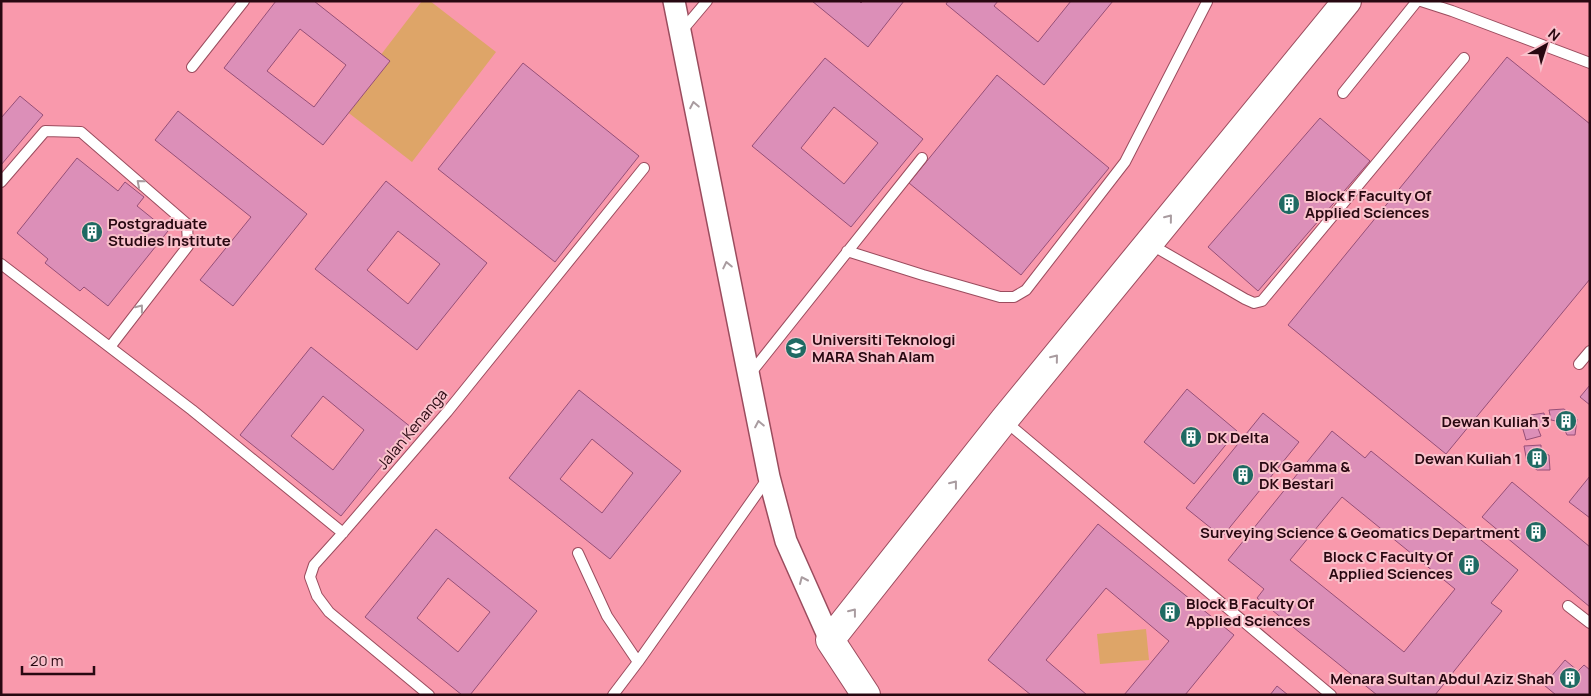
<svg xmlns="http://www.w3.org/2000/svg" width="1591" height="696" font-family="Manrope,sans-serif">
<rect width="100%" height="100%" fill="#f7aebc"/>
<path fill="#f999ac" d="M1,1H1590V695H1Z"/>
<path fill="#dea568" d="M422,1H430L496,52L412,162L341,107Z
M1146,629L1149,660L1100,664L1097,634Z"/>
<path fill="#dc8fb8" stroke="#964f77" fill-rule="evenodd" d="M276,1H314L390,61L323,145L224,68ZM300,29L346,65L314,107L267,71Z
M812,1H859L861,3L863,1H904L868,47Z
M948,1H998L994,6L1038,42L1071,1H1113L1044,85L946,4Z
M1507,57L1590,124V279L1446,454L1288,325Z
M825,58L923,139L851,227L752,146ZM834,107L878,143L844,184L801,148Z
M523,63L639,156L555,262L438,169Z
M997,75L1109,168L1021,275L909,183Z
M20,96L43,115L1,165V118Z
M178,111L307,214L233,306L200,280L251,217L155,140Z
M1320,118L1370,161L1258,291L1208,247Z
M77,158L118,191L125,182L144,197L137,206L168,231L108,306L84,287L80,291L45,263L48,259L17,233Z
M386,181L487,263L417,350L315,269ZM398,231L440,264L408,304L367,270Z
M311,347L412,428L341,516L240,435ZM323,396L364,430L333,470L291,436Z
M1590,385V405L1580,397Z
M1187,389L1237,431L1194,484L1144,442Z
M579,390L681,471L610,559L509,478ZM592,439L633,473L602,513L560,479Z
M1564,409L1577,419L1575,435H1567L1561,422L1551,420L1549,410Z
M1263,413L1299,442L1222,537L1186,508Z
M1544,413L1545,422L1537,426L1541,436L1526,440L1522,426L1531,415Z
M1332,431L1365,458L1371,451L1518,570L1491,603L1502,611L1435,695H1377L1257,598L1264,589L1228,560ZM1342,497L1455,589L1404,652L1290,560Z
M1541,445V452L1549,455L1550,470H1537L1527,462L1524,446Z
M1590,476V518L1569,502Z
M1512,482L1590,547V607L1482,517Z
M1098,524L1234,635L1185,695H1124L1169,641L1106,588L1046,660L1087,695H1031L988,660Z
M436,529L537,611L470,695H462L365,617ZM448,578L490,612L458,652L417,618Z
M1565,660L1578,671L1584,665L1590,670V695H1556L1544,685Z
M1277,686L1288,695H1270Z"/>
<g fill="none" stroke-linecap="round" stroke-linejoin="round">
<g stroke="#9b4c5e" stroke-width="12">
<path id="lane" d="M1421,1L1452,11L1590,63
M680,33L707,1
M192,67L244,1
M1343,93L1417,1
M1,182L45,131L81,132L187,224L188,246L110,347
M1150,244L1245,299L1254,303L1262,301L1464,58
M847,251L923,275L1000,297H1014L1026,290L1125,162L1207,2
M1,264L192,410L343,533
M1579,364L1590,351
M750,374L922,158
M1005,421L1331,695
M578,553L607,616L638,662
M1568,606L1590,623
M429,695L329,612L317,596L310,577L314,565L341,535L447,412L644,168
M613,695L638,662L768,478"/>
</g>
<g stroke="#9b4c5e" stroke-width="24">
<path id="street" d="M674,1L769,477L786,541L830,640"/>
</g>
<g stroke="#9b4c5e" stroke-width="30">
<path id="secondary" d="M866,695L830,640L1004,420L1347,1"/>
</g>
<use href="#lane" stroke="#fff" stroke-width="10"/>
<use href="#street" stroke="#fff" stroke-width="21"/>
<use href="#secondary" stroke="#fff" stroke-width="28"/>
</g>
<defs><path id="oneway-chevron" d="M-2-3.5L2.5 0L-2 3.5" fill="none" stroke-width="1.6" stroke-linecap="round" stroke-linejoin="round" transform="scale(1.25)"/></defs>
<g stroke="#a99ca0">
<use href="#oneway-chevron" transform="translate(694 105) rotate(-101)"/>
<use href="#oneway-chevron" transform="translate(140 183) rotate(-139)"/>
<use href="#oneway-chevron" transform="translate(1169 218) rotate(-51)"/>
<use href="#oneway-chevron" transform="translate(727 265) rotate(-102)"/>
<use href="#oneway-chevron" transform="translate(140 308) rotate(-52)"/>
<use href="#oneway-chevron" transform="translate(1055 358) rotate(-51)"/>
<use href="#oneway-chevron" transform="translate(759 424) rotate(-101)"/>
<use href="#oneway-chevron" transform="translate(954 484) rotate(-52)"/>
<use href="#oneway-chevron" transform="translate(803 580) rotate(-114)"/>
<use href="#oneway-chevron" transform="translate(853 612) rotate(-52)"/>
</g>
<defs>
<g id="building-disc" transform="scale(1.125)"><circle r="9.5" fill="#1f6a63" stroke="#f9c1cb"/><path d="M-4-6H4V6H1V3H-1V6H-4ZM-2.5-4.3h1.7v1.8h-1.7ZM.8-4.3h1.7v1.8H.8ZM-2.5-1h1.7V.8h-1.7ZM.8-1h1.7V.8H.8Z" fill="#fff"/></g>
<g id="university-disc" transform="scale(1.125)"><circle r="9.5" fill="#1f6a63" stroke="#f9c1cb"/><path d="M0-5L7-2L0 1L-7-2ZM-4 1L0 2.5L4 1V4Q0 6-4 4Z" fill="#fff"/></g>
</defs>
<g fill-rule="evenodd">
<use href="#building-disc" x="1289" y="204"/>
<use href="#building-disc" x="92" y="232"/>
<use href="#university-disc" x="796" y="348"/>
<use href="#building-disc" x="1566" y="421"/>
<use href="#building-disc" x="1191" y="437"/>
<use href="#building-disc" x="1537" y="458"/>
<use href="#building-disc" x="1243" y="475"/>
<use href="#building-disc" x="1536" y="532"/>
<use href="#building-disc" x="1469" y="565"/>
<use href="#building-disc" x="1170" y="612"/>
<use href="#building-disc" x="1570" y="678"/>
</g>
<g text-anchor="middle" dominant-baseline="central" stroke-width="4" stroke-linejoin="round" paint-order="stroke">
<g font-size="15" font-weight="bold" fill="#280811" stroke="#f9c1cb" text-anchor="start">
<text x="1305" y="195">Block F Faculty Of<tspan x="1305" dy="17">Applied Sciences</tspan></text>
<text x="108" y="223">Postgraduate<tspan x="108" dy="17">Studies Institute</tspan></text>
<text x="812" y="339">Universiti Teknologi<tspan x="812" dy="17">MARA Shah Alam</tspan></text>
<text x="1550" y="421" text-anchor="end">Dewan Kuliah 3</text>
<text x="1207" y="437">DK Delta</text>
<text x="1521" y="458" text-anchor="end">Dewan Kuliah 1</text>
<text x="1259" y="466">DK Gamma &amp;<tspan x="1259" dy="17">DK Bestari</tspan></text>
<text x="1520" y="532" text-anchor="end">Surveying Science &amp; Geomatics Department</text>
<text x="1453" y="556" text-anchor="end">Block C Faculty Of<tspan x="1453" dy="17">Applied Sciences</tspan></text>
<text x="1186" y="603">Block B Faculty Of<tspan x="1186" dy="17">Applied Sciences</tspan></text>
<text x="1554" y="678" text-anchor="end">Menara Sultan Abdul Aziz Shah</text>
</g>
<g font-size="15" fill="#280811" stroke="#f9c1cb">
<text transform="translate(412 429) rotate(-50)">Jalan Kenanga</text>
</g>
</g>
<rect width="1591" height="696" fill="none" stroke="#280811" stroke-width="5"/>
<g transform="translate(1546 45) rotate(39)" stroke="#f9c1cb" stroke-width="4" paint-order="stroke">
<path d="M0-4L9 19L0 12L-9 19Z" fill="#280811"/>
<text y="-8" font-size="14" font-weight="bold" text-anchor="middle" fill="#280811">N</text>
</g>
<path d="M22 666v8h72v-8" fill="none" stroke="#280811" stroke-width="2.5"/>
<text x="30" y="666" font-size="15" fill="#280811" stroke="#f9c1cb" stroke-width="4" paint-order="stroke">20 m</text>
</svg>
